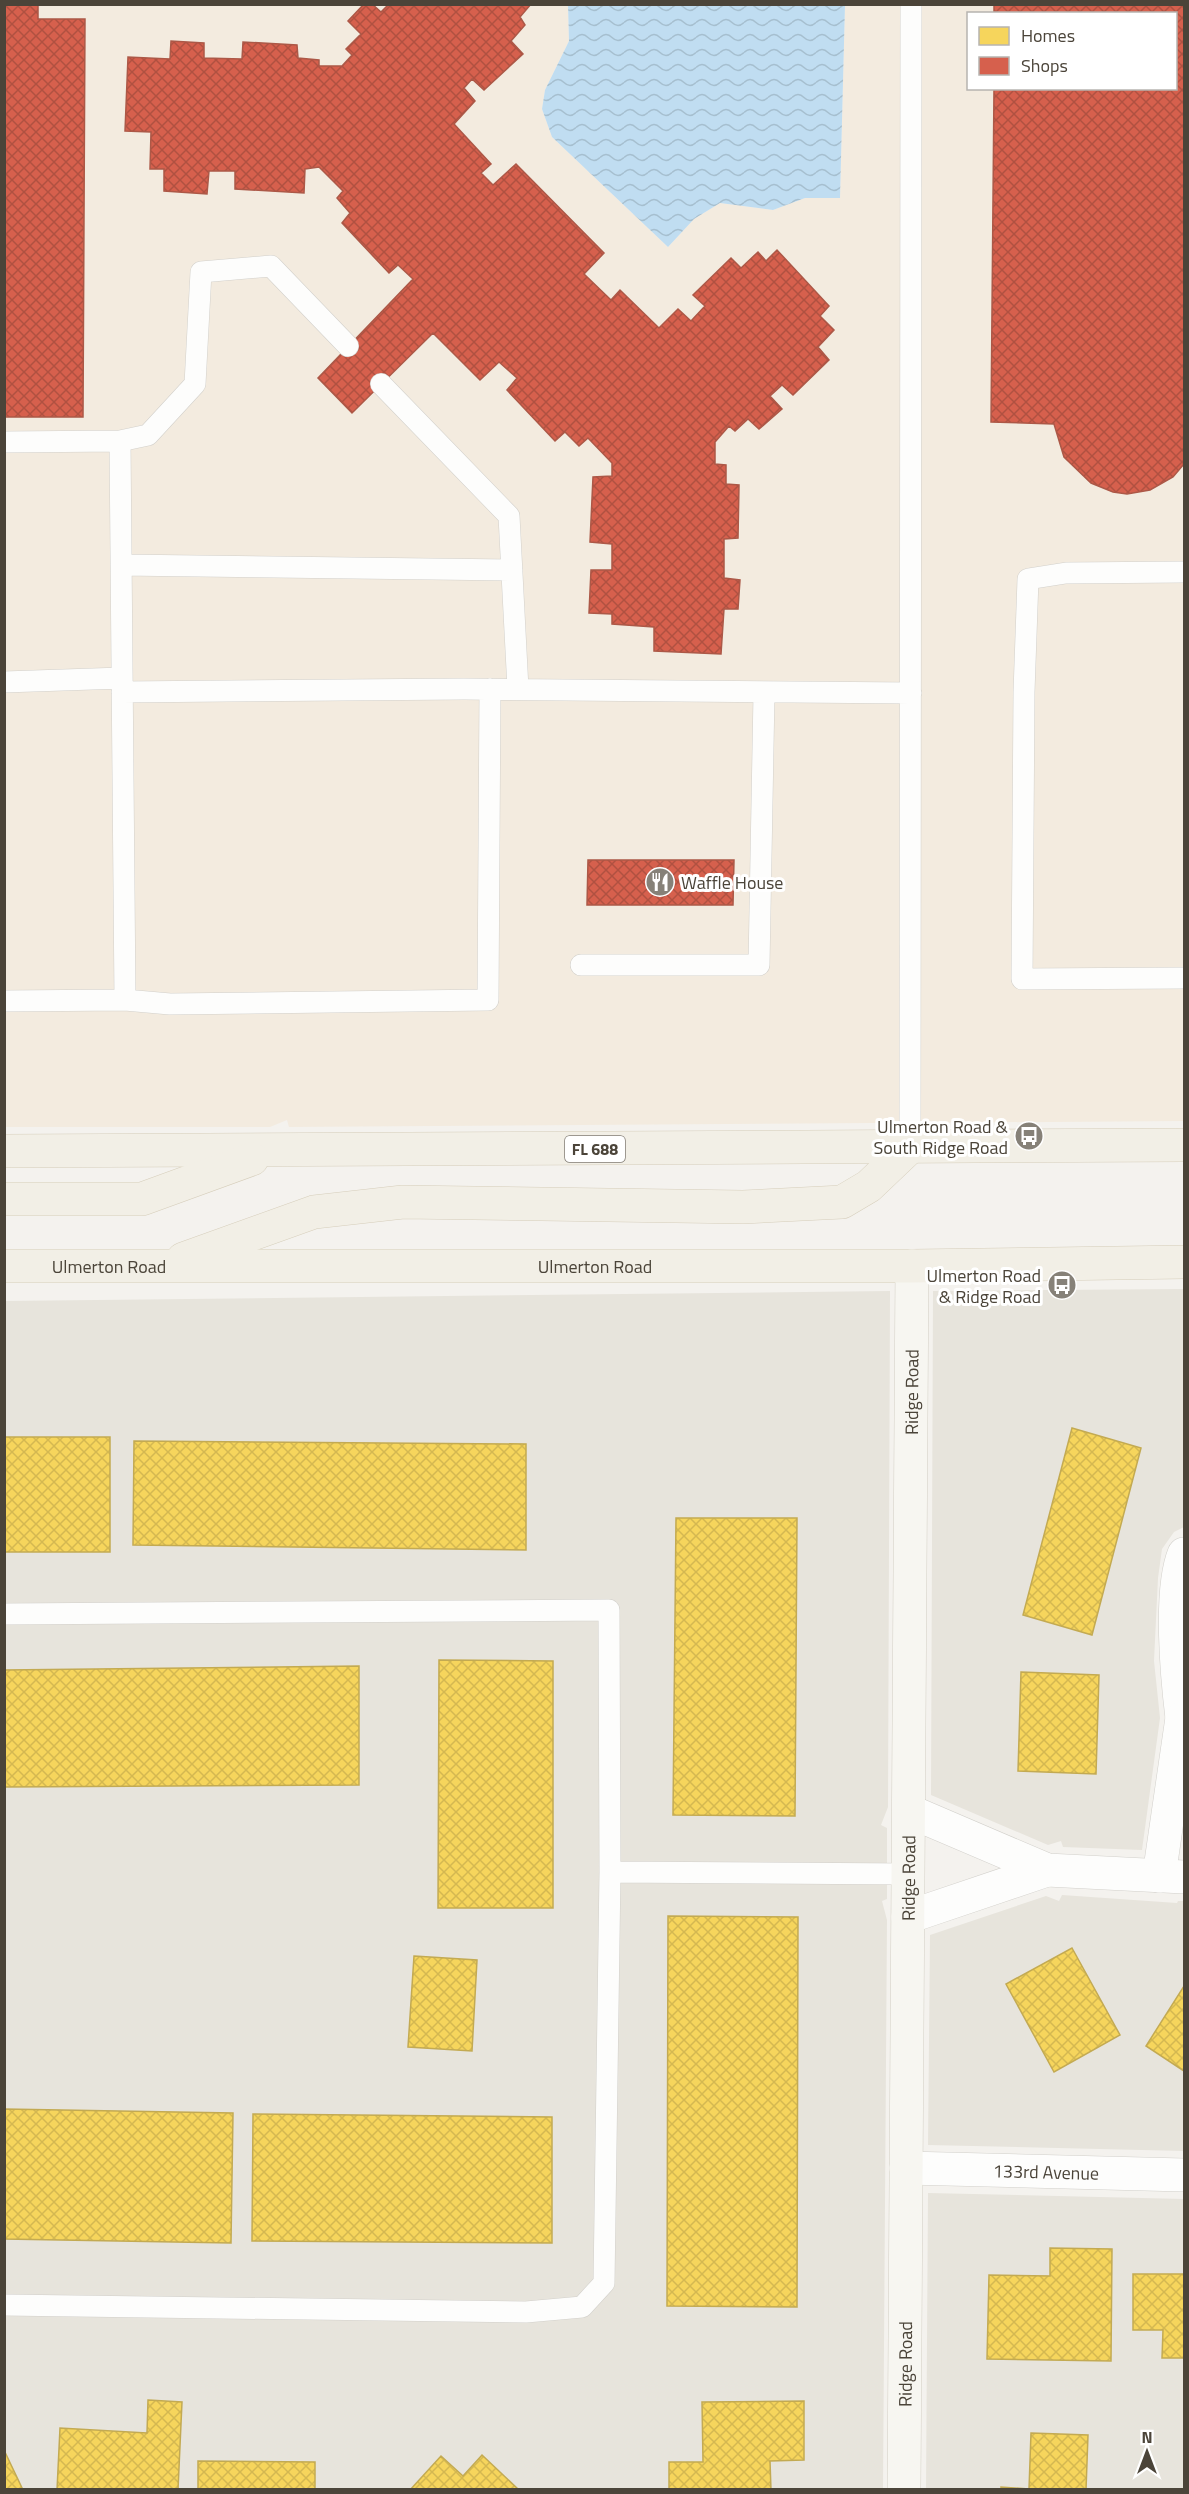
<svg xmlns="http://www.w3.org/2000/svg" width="1189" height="2494" font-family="'Titillium Web',sans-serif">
<defs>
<pattern id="water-waves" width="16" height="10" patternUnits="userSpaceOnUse" patternTransform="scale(1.5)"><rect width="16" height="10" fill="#c0ddf1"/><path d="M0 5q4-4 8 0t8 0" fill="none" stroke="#a6bfcf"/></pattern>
<pattern id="homes-cross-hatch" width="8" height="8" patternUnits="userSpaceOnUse" patternTransform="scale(1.5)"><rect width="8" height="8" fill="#f6d55c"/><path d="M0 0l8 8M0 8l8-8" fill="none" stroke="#d4b851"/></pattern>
<pattern id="shops-cross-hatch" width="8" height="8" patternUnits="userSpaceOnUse" patternTransform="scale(1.5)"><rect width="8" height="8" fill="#d6604d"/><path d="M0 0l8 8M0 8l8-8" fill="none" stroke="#b05141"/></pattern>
</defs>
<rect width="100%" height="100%" fill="#f4f2ee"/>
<path fill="#e7e4dc" d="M1184,1289V1527L1174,1532L1162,1549L1158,1578L1154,1661L1160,1718L1142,1850L1063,1847L1061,1841L1048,1845L931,1795L933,1291Z
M890,1291L888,1807L881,1825L887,1828V1899L882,1901L887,1920L883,2489H5L4,1301Z
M1062,1895L1177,1903L1178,1901H1184V2151L928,2145L930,1935L1046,1896L1059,1901Z
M928,2193L1184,2199V2489L926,2490Z"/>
<path fill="#f3ebdf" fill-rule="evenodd" d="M5,5H568L569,41L545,90L542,109L552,137L668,247L694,219L720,203L773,210L805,198H840L845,5H1184V1121L289,1127L287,1120L270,1127H5ZM968,14H1176V88H968Z"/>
<path fill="url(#water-waves)" d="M568,5H845L840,198H805L773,210L720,203L694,219L668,247L552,137L542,109L545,90L569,41Z"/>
<path fill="url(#homes-cross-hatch)" stroke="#c3aa52" stroke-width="1.5" d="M1072,1428L1141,1448L1092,1635L1023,1615Z
M4,1437H110V1552H4Z
M134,1441L526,1444V1550L133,1545Z
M676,1518H797L795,1816L673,1815Z
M439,1660L553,1661V1908H438Z
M359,1666V1785L4,1787V1670Z
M1021,1672L1099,1675L1096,1774L1018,1771Z
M668,1916L798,1917L797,2307L667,2306Z
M1072,1948L1120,2035L1054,2072L1006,1984Z
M414,1956L477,1960L472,2051L408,2047Z
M1184,1986V2071L1146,2046Z
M4,2109L233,2113L231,2243L4,2239Z
M253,2114L552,2117V2243L252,2241Z
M1050,2248L1112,2249L1111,2361L987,2359L989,2275L1050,2276Z
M1133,2274H1184V2358H1162L1163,2330H1133Z
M148,2400L182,2402L178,2490H57L60,2428L147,2433Z
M804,2401V2460L770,2461L771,2490H669V2462H703L702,2402Z
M1031,2433L1088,2435L1086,2490H1001V2487L1029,2489Z
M4,2450L23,2490H4Z
M482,2455L519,2490H410L441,2456L463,2476Z
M198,2461L315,2462V2490H198Z"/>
<path fill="url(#shops-cross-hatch)" stroke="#ac5847" stroke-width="1.5" d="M4,4H38V19H85L83,417H4Z
M364,4H372L381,12L389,4H531L520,17L525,25L511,41L523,54L484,90L472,79L464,88L475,101L454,124L491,164L481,173L493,185L516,164L604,253L584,274L611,300L620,290L659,328L678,309L691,321L705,306L693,295L731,258L741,268L758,252L766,261L777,250L829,306L820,316L834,330L818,347L829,360L793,395L782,385L770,396L782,409L759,429L748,419L735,431L729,426L715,442V464L726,465V484L739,485L738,538L724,539V578L740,580L738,609H724L721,654L654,651V627L612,624V614L589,613L591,570H612V544L590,542L593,477L612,476V463L588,438L579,446L565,432L555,441L507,390L517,378L499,362L480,380L433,333L352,413L318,378L413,279L398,265L389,273L342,223L350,213L337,198L343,191L319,167L305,169L304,193L235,189V171H209L207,194L164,191V169H150L151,132L125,131L128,57L170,59L171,41L204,43V58L242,59L243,42L297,45L298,58L319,60V66H342L352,55L346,49L361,34L348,21Z
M994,4H1184V464L1173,477L1150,490L1127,494L1113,492L1091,483L1064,457L1054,424L991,422L994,88H1176V14H994Z
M588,860H734L733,905H587Z"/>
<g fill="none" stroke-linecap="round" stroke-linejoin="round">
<g stroke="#d2d0cb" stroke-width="22">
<path id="lane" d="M381,384L509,516L518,689
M120,441L148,435L195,384L201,272L271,266L348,346
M4,442L120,441L125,1000L4,1001
M121,565L512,570
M1184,572L1066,573L1028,579L1024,692L1022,979L1184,978
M4,682L122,678
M122,692L464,689L911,693
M581,965H759L764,694
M125,1000L170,1004L488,1000L490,689
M910,1147L911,4
M4,1614L609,1610L610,1872L604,2283L582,2307L526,2312L4,2305
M610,1872L909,1874"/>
</g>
<g stroke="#d2d0cb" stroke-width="34">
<g id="street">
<path d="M1182,1718C1177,1677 1169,1591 1184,1554"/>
<path d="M909,1811L1047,1870L1184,1877"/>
<path d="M1159,1876L1182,1718L1184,1717"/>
<path d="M908,1917L1047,1870"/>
<path id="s1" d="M906,2168L1184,2175"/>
</g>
</g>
<g stroke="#d3cfc5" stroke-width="34">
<g id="secondary">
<path id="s2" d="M904,2490L912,1266"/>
</g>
</g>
<g stroke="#d6cebb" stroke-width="34">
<g id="primary">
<path d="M4,1151L1184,1145"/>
<path d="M4,1199H142L252,1159"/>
<path d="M183,1259L314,1212L403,1202L743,1207L842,1202L869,1186L910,1147"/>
<path id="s3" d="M4,1266H912L1184,1262"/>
</g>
</g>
<use href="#lane" stroke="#fdfdfc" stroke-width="21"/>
<use href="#street" stroke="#fdfdfc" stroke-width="33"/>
<use href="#secondary" stroke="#f7f6f1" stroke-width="33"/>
<use href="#primary" stroke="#f2efe6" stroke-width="33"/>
</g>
<defs>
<g id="restaurant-disc" transform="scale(1.5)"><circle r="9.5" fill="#868178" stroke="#fff"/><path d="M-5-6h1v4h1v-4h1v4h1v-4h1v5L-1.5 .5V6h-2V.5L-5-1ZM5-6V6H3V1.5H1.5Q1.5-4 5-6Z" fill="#fff"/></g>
<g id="bus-disc" transform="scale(1.5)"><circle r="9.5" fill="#868178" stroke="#fff"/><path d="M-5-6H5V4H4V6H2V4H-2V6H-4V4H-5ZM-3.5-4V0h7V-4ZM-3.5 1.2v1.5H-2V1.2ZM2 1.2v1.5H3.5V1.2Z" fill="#fff"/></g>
</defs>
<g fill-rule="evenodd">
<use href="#restaurant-disc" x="660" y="882"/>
<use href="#bus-disc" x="1029" y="1136"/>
<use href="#bus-disc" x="1062" y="1285"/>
</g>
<g text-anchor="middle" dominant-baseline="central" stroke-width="6" stroke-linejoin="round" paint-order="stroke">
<rect fill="#fff" stroke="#817c74" stroke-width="1.5" x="565" y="1136" width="60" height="26" rx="4.5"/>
<g font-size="16" font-weight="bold" fill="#4b4439">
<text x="595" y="1149">FL 688</text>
</g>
<g font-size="18" fill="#4b4439" stroke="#fff" text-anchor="end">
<text x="681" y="882" text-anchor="start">Waffle House</text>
<text x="1008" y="1126">Ulmerton Road &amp;<tspan x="1008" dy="21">South Ridge Road</tspan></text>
<text x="1041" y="1275">Ulmerton Road<tspan x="1041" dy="21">&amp; Ridge Road</tspan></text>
</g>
<g font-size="18" fill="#4b4439" stroke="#fff">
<text stroke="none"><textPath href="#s3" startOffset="591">Ulmerton Road</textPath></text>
<text stroke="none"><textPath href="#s3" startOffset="105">Ulmerton Road</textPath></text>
<text stroke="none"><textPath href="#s2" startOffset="1098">Ridge Road</textPath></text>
<text stroke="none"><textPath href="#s2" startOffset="612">Ridge Road</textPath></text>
<text stroke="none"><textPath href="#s1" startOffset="140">133rd Avenue</textPath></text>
<text stroke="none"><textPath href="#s2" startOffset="126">Ridge Road</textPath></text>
</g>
</g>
<rect width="1189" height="2494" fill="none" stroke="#4b4439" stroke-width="12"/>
<rect x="967" y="12" width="210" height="78" fill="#ffffff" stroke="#b7b4b0" stroke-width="1.5"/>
<rect x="979" y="27" width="30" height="18" fill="#f6d55c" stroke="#b7b4b0" stroke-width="1.5"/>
<text x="1021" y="42" font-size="18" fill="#4b4439">Homes</text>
<rect x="979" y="57" width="30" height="18" fill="#d6604d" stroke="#b7b4b0" stroke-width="1.5"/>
<text x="1021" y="72" font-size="18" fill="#4b4439">Shops</text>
<g transform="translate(1147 2452)" stroke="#ffffff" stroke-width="4.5" paint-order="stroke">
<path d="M0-4.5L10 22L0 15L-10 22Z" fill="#4b4439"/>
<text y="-9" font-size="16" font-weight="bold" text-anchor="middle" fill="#4b4439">N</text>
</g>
</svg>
